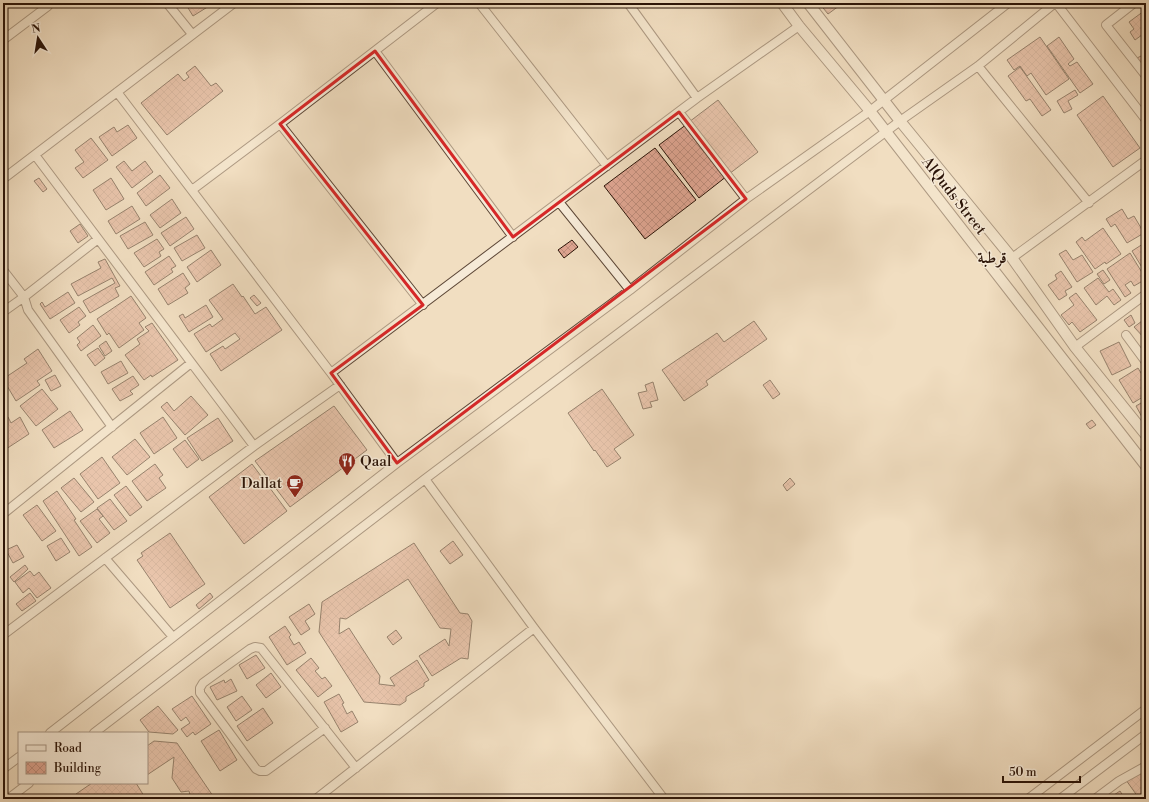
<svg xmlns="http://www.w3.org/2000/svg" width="1149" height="802" font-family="'Libre Bodoni',Amiri,serif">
<defs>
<pattern id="building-cross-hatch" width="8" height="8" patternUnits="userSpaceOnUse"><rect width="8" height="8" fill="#e0a693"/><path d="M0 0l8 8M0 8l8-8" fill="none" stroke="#c08e7d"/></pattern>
</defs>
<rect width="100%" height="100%" fill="#f1dec1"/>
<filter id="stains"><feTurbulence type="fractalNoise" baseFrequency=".005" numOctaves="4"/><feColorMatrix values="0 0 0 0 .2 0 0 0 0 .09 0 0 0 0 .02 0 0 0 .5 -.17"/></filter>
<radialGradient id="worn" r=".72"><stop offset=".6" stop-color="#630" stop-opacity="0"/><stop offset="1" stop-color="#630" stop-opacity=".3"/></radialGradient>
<path fill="url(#building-cross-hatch)" stroke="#2b1408" d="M185,3H214L193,16Z
M819,3H843L828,14Z
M1144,11L1146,15V32L1135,40L1130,32L1134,29L1129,22Z
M1040,37L1069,79L1046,95L1031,73L1027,76L1020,66L1014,70L1007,60Z
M1059,37L1074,59L1068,64L1070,66L1077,62L1093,84L1080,93L1047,46Z
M1141,56L1146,64L1140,67L1135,59Z
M195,66L211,86L216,83L223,91L167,135L141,103L178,74L184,81L189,77L186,73Z
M1020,67L1051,110L1042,116L1030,99L1026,101L1008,76Z
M1075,90L1078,95L1068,101L1072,109L1064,113L1057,101Z
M1103,96L1140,148L1113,167L1077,115Z
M718,100L758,152L729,174L689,122Z
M687,124L727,176L699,198L659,145Z
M128,125L137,138L112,156L99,137L114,127L117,132Z
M91,138L108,160L83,178L75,168L84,162L75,150Z
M655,148L696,200L645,239L604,186Z
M124,161L132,171L145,161L153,172L132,188L116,167Z
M160,175L170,188L146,206L137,193Z
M39,178L47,189L43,192L34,181Z
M111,178L124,199L106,210L93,190Z
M172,199L181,213L160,228L150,215Z
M132,206L140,219L116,234L108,221Z
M1122,209L1128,219L1134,216L1144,233L1127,243L1115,224L1111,227L1106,219Z
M186,217L194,229L170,246L161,233Z
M145,222L153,235L128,249L120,236Z
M80,224L88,236L78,243L70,231Z
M1103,228L1121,254L1106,264L1105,262L1095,269L1076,242L1082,237L1085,241Z
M197,235L205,248L182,261L174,248Z
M157,239L164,249L159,252L161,256L144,267L134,253Z
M572,240L578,247L564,258L558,250Z
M1146,242V266L1143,269L1132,251Z
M211,250L221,265L197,282L187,267Z
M1066,250L1073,260L1082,255L1093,272L1077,282L1059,254Z
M1130,253L1146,279L1134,286L1131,281L1125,285L1131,293L1125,297L1107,269Z
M169,256L176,266L171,269L173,272L154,285L145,272Z
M105,259L120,286L115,288L119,296L90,313L83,301L115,283L112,278L78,296L71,284L101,268L98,262Z
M1103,270L1110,280L1104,284L1097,274Z
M1061,271L1072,287L1065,291L1067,295L1059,300L1048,285L1057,279L1055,275Z
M183,273L190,284L185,288L188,293L168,305L158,289Z
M1098,278L1109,292L1113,289L1121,300L1114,305L1107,296L1096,305L1084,288Z
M233,284L242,297L243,296L255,314L266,307L282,330L221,371L210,354L223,346L225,349L240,339L235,333L206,352L194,334L210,324L212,327L223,319L209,300Z
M68,292L75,303L50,319L40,304L42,302L45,307Z
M1076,293L1097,320L1080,332L1072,322L1069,325L1061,315L1074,305L1069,298Z
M254,295L261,303L257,306L250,298Z
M131,296L146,318L139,323L144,330L119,348L109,333L107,335L97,319Z
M206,305L213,317L189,332L179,316L183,314L185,318Z
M79,307L86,316L78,322L80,325L69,333L60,320Z
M1131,315L1135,323L1129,327L1124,320Z
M1146,318V340L1134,327Z
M754,321L767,339L706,381L708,385L684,401L662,370L717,333L724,342Z
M152,323L178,360L152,377L151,375L144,380L125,355L140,344L137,339L149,331L145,327Z
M93,325L101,336L81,351L77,345L80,342L77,338Z
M106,341L112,351L105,356L99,346Z
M1119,342L1131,366L1112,375L1100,351Z
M98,348L105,358L95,366L87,355Z
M38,349L52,371L37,381L40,385L16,401L3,379L27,363L24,359Z
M121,361L128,373L108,384L101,372Z
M1138,368L1146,381V395L1133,403L1119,380Z
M55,375L61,386L51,391L45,380Z
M133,376L139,385L130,391L133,394L120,401L112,389Z
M770,380L780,394L773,399L763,385Z
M653,382L658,400L650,402L652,407L643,409L638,393L647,391L645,385Z
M42,389L58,409L36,426L20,406Z
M602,389L634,435L614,449L621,458L607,467L595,450L594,451L568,413Z
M191,396L208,415L185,435L161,407L167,402L174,411Z
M1146,400V415L1142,417L1136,406Z
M334,406L367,450L290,507L255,461Z
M70,411L83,430L54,448L42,430Z
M8,417L11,423L20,417L29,434L3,451V418Z
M163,417L177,438L154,454L140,433Z
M218,418L233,441L202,461L187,438Z
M1092,420L1096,425L1090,429L1086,424Z
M135,439L150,457L127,475L112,457Z
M185,440L199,459L187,468L173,449Z
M102,457L120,483L98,499L80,474Z
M155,464L163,475L159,478L166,488L147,501L132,481Z
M252,464L287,511L244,544L209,497Z
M74,478L94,502L81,512L61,488Z
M790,478L795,484L787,491L783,485Z
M126,486L142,507L130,516L114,495Z
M57,491L76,519L74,520L92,547L79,556L43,501Z
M110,499L127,521L114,530L97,508Z
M37,505L56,531L42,541L23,515Z
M97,509L103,516L99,519L110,533L97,543L80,521Z
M170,533L205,584L170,608L137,560L143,556L141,553Z
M61,538L70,552L56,561L47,546Z
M453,541L463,555L450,564L440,551Z
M414,543L460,613L468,614L472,621L468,659L461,658L432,676L419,656L445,639L449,646L451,629L440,628L408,579L346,619L340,618L339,634L349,628L380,676L379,684L395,686L390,678L417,660L429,680L424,683V686L406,697V701L400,705L364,702L319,632L322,602Z
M17,545L24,557L13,563L6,550Z
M25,565L28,569L14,582L10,577Z
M30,571L34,576L39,572L51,588L37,598L29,588L23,593L15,582Z
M30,593L36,601L22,611L16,604Z
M210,593L213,597L199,609L196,605Z
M309,604L315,614L305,621L310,629L301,635L289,617Z
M285,626L291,635L289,637L294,645L299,642L306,653L287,665L269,637Z
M396,630L402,638L393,645L387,637Z
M256,655L265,668L247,679L239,665Z
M311,658L319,668L315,671L322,679L325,677L332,686L318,697L296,670Z
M271,673L281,687L266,698L256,685Z
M231,679L237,691L217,700L210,687L224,680L225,683Z
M339,694L344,703L342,704L347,714L352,711L358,722L341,732L324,702Z
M192,696L211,724L195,735L193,732L187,737L181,729L190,723L186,717L181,721L172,709Z
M242,696L252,710L236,721L227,707Z
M158,706L178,730L173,734L149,732L140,720Z
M263,708L273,723L247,741L237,726Z
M219,730L237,760L220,771L201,741Z
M154,741L177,743L215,799H191L189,791L181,792L172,778L174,757L147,775V746Z
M1146,769V799H1136L1138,797L1126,780Z
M92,783H136L144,796L139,799H119L118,797L116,799H75L76,794Z
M1120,791L1125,799H1108Z"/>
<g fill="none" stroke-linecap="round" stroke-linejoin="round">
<g stroke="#5c4636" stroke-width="10">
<path id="minor" d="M167,3L192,34
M479,3L607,166
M628,3L697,98
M1056,3L1146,120
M1134,3L1106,25L1146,76
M3,40L48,6L45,3
M375,51L513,237
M978,66L1089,203
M117,92L331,373L397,463
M679,112L746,199
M280,124L423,305
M35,155L254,446
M3,179L234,3
M192,190L280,124L437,3
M559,202L630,290
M98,239L24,297L28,310L112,427
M1012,258L1146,160
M3,270L24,297L3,312
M1126,335L1146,362
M1075,347L1146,294
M331,373L697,98L799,26
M425,479L534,628L664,799
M3,514L191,363
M105,558L173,637
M3,635L254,446L340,385
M325,728L266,771H260L256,769L200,693V688L203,683L250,649L255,647L261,648L356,768
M50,733L397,463L630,290L746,199L870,111L1008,3
M94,733L425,479L900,121L978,66L1055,3
M3,769L19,757
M8,799L29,783
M316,799L534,628
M1028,799L1146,709
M1060,799L1146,734
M1095,799L1119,781L1146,766"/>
</g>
<g stroke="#5c4636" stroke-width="12">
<path id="tertiary" d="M782,3L799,26L870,111L1146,466
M808,3L900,121L1012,258L1075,347L1146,435"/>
</g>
<use href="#minor" stroke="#f6ead7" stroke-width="8"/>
<use href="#tertiary" stroke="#f6ead7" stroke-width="10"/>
</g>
<path d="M0 0H1149V802H0ZM375,51L513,237L679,112L746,199L397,463L331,373L423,305L280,124Z" fill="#f1dec1" fill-opacity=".55" fill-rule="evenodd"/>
<path fill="none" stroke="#d62828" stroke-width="3" stroke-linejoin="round" d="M375,51L513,237L679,112L746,199L397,463L331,373L423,305L280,124Z"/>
<defs>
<g id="restaurant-pin" transform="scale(0.9)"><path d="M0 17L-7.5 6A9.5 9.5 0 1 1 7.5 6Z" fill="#8f2418" stroke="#f6ead7"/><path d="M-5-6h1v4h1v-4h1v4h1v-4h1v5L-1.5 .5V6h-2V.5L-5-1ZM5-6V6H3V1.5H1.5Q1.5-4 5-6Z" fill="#fff"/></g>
<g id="cafe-pin" transform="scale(0.9)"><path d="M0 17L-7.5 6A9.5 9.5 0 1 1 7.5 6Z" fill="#8f2418" stroke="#f6ead7"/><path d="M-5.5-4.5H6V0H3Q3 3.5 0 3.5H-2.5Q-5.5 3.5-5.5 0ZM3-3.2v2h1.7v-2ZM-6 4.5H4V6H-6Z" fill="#fff"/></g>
</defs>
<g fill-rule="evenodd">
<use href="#restaurant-pin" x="347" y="461"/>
<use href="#cafe-pin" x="295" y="483"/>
</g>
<g text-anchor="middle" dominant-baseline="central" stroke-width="3" stroke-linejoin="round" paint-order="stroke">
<g font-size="15" fill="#2b1408" stroke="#f6ead7">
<text transform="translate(954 196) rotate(52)">AlQuds Street</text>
</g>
<g font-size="15" fill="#2b1408" stroke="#f6ead7" text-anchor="start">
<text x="360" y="461">Qaal</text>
<text x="282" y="483" text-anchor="end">Dallat</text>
</g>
<g font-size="16" font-weight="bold" fill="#2b1408" stroke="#f6ead7">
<text x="992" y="258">قرطبة</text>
</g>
</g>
<rect width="1149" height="802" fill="none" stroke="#f1dec1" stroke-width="16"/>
<rect x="4" y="4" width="1141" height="794" fill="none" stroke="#2b1408" stroke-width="2"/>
<rect x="8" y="8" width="1133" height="786" fill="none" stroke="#2b1408"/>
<rect x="18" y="732" width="130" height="52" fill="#f6ead7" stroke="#a59484"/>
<rect x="26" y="745" width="20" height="6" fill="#f6ead7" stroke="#a59484"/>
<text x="54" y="752" font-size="12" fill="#2b1408">Road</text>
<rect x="26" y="762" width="20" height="12" fill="url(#building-cross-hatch)" stroke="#a59484"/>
<text x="54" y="772" font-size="12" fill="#2b1408">Building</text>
<g transform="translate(38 38) rotate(348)" stroke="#f6ead7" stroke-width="3" paint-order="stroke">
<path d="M0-3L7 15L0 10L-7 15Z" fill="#2b1408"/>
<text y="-6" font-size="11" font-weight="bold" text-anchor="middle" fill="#2b1408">N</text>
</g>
<path d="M1003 776v6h77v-6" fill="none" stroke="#2b1408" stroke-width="2"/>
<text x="1009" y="776" font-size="12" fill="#2b1408" stroke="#f6ead7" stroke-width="3" paint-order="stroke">50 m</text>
<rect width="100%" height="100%" filter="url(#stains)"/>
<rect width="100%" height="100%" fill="url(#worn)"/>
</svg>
